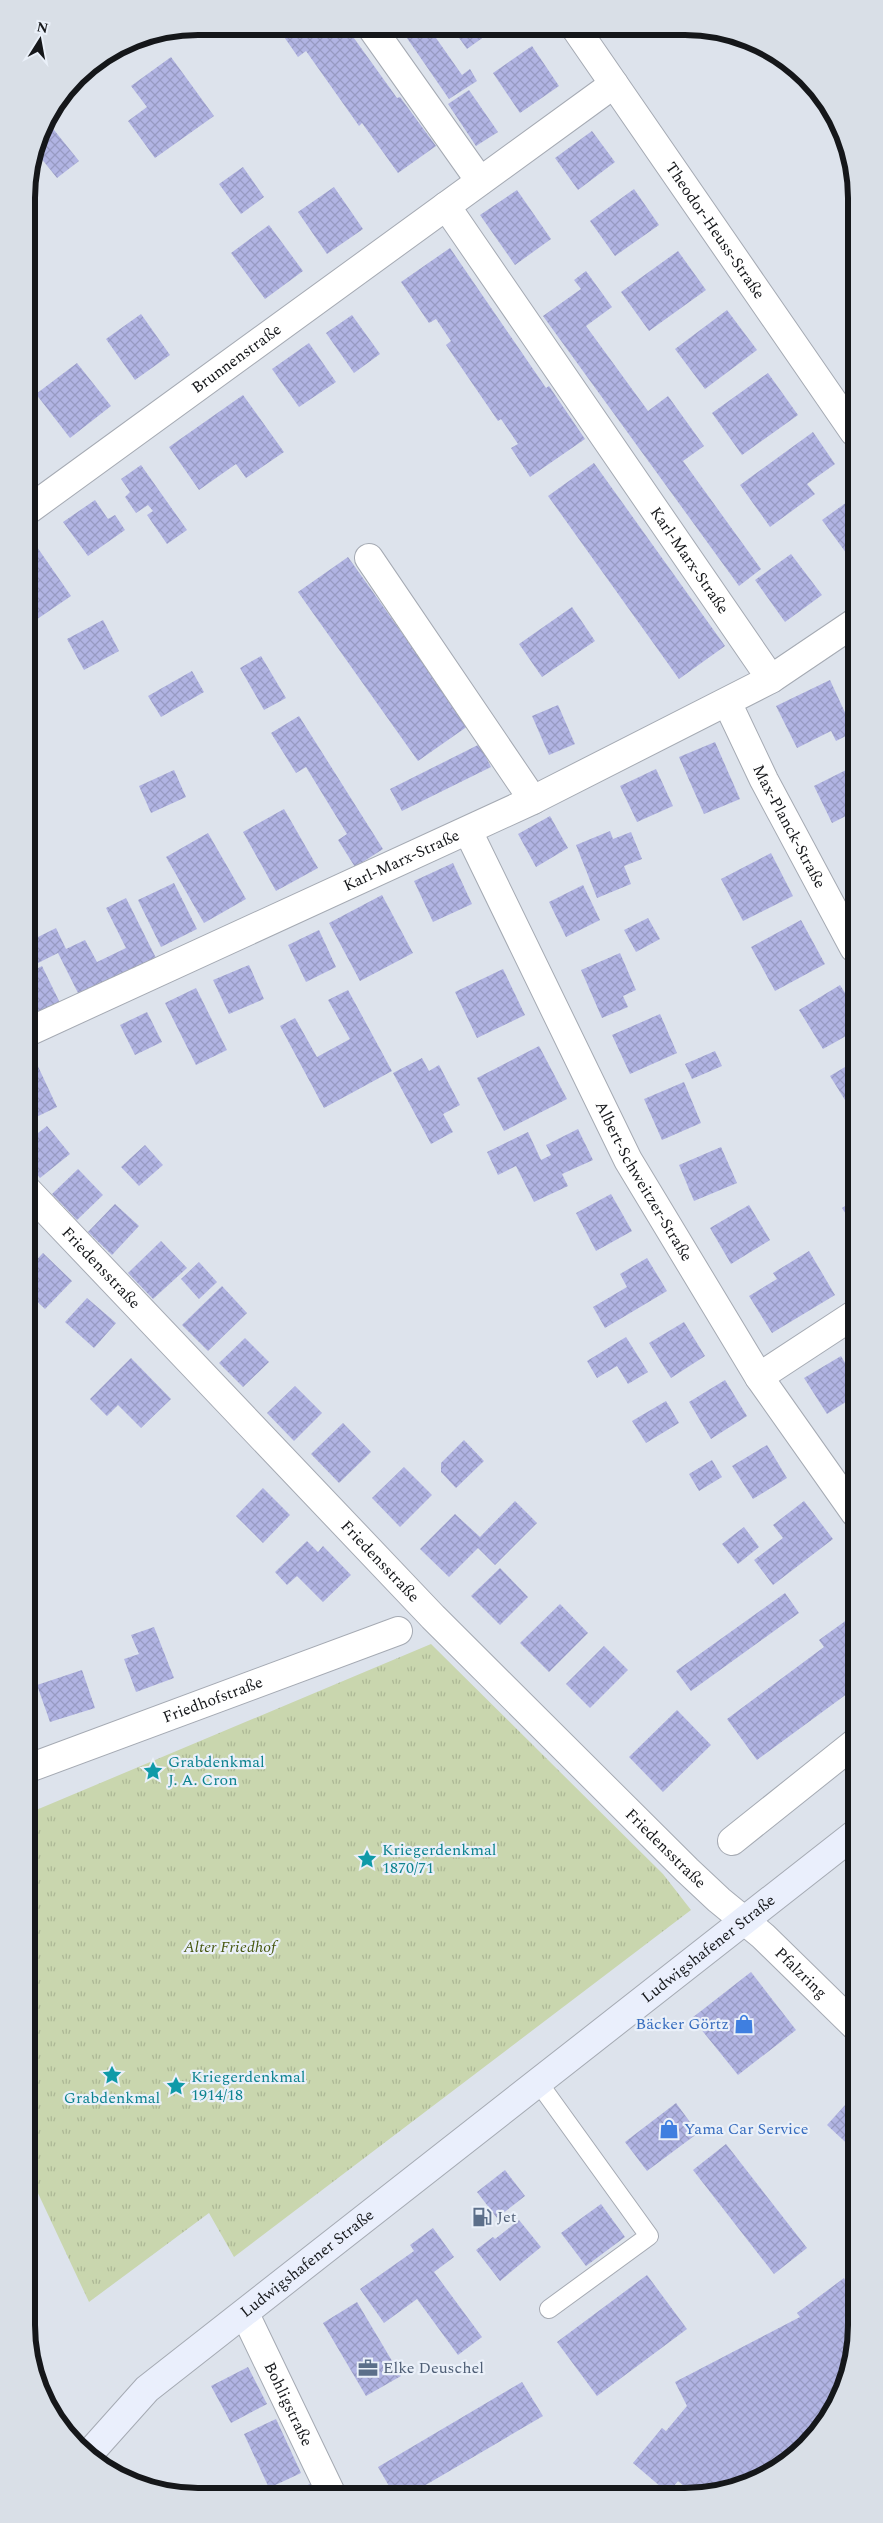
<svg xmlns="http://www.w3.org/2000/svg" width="883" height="2523" viewBox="0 0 883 2523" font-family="Spectral,serif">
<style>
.grass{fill:url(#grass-tufts)}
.building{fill:url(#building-cross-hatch)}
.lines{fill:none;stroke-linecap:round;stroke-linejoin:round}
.lane-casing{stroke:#a5aab3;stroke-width:20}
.street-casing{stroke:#a5aab3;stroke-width:30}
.secondary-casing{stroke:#a5aab3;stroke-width:30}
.lane{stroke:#fff;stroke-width:18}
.street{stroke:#fff;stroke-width:28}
.secondary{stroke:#eaeffc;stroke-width:28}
.labels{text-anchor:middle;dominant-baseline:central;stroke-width:4.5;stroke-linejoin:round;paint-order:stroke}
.street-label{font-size:16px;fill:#15171a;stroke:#eaf0f9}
.culture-label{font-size:16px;fill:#0d838f;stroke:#eaf0f9;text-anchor:start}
.park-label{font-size:16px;font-style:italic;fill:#475810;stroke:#eaf0f9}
.shop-label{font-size:16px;fill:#366cbe;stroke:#eaf0f9;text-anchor:end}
.service-label{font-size:16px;fill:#4e5e75;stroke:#eaf0f9;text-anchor:start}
.rim{fill:none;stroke:#15171a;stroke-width:6}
</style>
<defs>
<pattern id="grass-tufts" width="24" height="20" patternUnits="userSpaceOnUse" patternTransform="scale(1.25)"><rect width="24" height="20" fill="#c9d6ae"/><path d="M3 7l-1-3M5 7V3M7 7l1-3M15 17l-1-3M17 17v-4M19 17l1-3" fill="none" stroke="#acb795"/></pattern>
<pattern id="building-cross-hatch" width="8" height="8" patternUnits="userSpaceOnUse" patternTransform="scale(1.25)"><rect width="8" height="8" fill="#b1b4e3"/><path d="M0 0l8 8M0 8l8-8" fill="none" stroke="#979ac2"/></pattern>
</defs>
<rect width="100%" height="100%" fill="#dde3ec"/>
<polygon class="grass" points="431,1644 663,1874 691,1910 234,2257 209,2213 89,2302 29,2174 29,1813"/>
<g class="building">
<polygon points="273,27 346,27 397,98 400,97 436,146 398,173 362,123 359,126 306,51 298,57 280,31 278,33"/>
<polygon points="400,28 429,28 462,75 470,69 477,81 449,99"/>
<polygon points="452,28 496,28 467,49"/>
<polygon points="532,46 559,86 520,113 493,73"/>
<polygon points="171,57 214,116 155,158 128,121 147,107 131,86"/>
<polygon points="469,90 498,132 476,146 448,104"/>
<polygon points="46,120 79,161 57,178 36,152"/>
<polygon points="592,131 615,162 578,190 555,158"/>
<polygon points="243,167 264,197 241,214 219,184"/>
<polygon points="334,187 363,229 327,254 298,212"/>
<polygon points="634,189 659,225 615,256 590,221"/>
<polygon points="517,190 551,239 515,265 480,215"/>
<polygon points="269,225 303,271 265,299 231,253"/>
<polygon points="450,248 546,388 549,386 585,439 530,477 511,448 518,444 501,419 498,421 446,345 451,341 436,319 429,323 401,282"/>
<polygon points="678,251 706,290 649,331 621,292"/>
<polygon points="586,271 612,307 586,326 648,411 668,396 704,446 683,461 761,569 739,586 543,316 581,289 574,280"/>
<polygon points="727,310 757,350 705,389 675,349"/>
<polygon points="141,314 170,355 135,380 106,339"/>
<polygon points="352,315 380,354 354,373 326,333"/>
<polygon points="309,343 336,382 299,407 272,369"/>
<polygon points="77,363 111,406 70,438 36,394"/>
<polygon points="768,373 798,415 742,455 712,413"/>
<polygon points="243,395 284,452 246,478 236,464 199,490 169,447"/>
<polygon points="813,432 835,464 807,484 815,494 770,527 740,485"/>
<polygon points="594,463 725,646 679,679 548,496"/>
<polygon points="141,465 187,530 167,544 147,515 153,511 148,505 136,513 125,497 130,492 121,479"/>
<polygon points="854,497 854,560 852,561 822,520"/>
<polygon points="95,500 108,519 115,515 125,530 88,556 63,522"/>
<polygon points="37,547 71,596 27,626 27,554"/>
<polygon points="791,554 822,595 785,622 755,580"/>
<polygon points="348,557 468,726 418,761 298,592"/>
<polygon points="572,607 595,641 542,677 519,644"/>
<polygon points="103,620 119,651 84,670 67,639"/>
<polygon points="261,656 286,698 264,710 240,668"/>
<polygon points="192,671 204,692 161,717 148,696"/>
<polygon points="830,680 854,732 836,741 831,731 797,748 776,706"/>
<polygon points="558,705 575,744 549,755 532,716"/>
<polygon points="299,716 383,849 355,867 338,840 347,834 306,767 296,773 271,733"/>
<polygon points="715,742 740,799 704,814 679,757"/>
<polygon points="480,744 491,767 402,811 390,789"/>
<polygon points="854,766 854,812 832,823 814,786"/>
<polygon points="656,769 673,806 637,822 620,786"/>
<polygon points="174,770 186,797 151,813 139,786"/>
<polygon points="284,809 318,868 276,891 243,832"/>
<polygon points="550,816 568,848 536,867 518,834"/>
<polygon points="610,831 613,839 631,832 642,859 624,866 631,884 597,898 576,845"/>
<polygon points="208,833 246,899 204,923 166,857"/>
<polygon points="771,853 793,896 743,921 721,879"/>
<polygon points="854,853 854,869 847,858"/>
<polygon points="453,863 472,904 433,922 414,881"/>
<polygon points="174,883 197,929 161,947 138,900"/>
<polygon points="583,885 600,920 566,937 549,902"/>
<polygon points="382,895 413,953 360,981 329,923"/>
<polygon points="126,898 158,962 81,999 58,953 38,963 28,942 56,928 66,949 85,940 97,962 126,948 106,908"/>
<polygon points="648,918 660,939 636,952 624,930"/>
<polygon points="801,920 825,964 775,991 751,947"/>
<polygon points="319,930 336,967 306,982 288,945"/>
<polygon points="620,953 636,990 623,996 628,1007 602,1018 581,970"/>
<polygon points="249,965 264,999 229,1014 213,980"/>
<polygon points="42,966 62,1007 41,1017 28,990 28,973"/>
<polygon points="503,969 525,1015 477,1038 455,992"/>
<polygon points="840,985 855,1009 855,1031 823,1049 799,1010"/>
<polygon points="196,988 227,1050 196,1065 165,1003"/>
<polygon points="348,990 392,1071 324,1108 280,1026 295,1018 317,1057 350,1039 328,1000"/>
<polygon points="147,1012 162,1042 135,1055 120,1025"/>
<polygon points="660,1014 677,1053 630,1074 612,1035"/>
<polygon points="539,1046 567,1099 504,1131 477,1078"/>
<polygon points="715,1051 722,1066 692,1079 685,1064"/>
<polygon points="422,1058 429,1071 439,1065 460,1105 443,1114 453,1132 431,1144 393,1073"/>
<polygon points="35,1060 57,1107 28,1121 28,1063"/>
<polygon points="855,1061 855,1116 830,1076"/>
<polygon points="684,1082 701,1123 662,1140 644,1099"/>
<polygon points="47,1126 70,1154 40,1178 28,1164 28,1141"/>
<polygon points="578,1129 593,1160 562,1174 568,1186 534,1202 516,1166 498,1175 487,1152 528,1132 541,1160 551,1155 546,1145"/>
<polygon points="145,1145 163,1165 139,1186 121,1167"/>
<polygon points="721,1147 737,1183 694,1201 679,1165"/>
<polygon points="78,1169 103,1195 77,1220 52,1194"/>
<polygon points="611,1194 632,1231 596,1251 576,1213"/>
<polygon points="855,1200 855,1228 842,1208"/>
<polygon points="115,1204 139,1226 112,1255 88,1232"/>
<polygon points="749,1205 770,1240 731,1264 710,1228"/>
<polygon points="161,1241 187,1268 153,1299 128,1273"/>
<polygon points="809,1251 835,1295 772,1333 749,1296 777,1279 773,1273"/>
<polygon points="43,1253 72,1281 45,1309 28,1293 28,1269"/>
<polygon points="647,1258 667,1291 605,1328 593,1307 627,1287 620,1274"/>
<polygon points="199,1262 217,1282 199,1299 181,1279"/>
<polygon points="222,1286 247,1313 208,1351 182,1325"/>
<polygon points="87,1298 116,1323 94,1348 65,1322"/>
<polygon points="684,1322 705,1356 671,1378 649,1343"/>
<polygon points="626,1337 648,1372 628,1384 617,1366 597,1378 587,1361"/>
<polygon points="245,1338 269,1362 243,1387 219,1363"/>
<polygon points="841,1356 855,1380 855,1396 827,1414 804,1378"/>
<polygon points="131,1358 171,1399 141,1428 118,1405 107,1416 90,1399"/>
<polygon points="725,1380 747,1416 711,1439 689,1402"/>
<polygon points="295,1386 322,1413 294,1441 267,1413"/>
<polygon points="666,1401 679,1423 646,1443 632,1421"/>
<polygon points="343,1423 371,1452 339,1483 311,1454"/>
<polygon points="855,1436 855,1458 845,1443"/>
<polygon points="464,1440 484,1461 456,1488 441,1472 441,1463"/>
<polygon points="767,1445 787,1478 753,1499 732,1466"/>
<polygon points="712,1460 722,1477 699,1491 689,1474"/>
<polygon points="404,1467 432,1495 400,1527 372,1498"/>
<polygon points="263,1488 290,1515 263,1543 236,1516"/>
<polygon points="515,1501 537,1523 495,1565 478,1548 449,1577 420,1549 455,1514 480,1537"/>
<polygon points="804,1501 833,1539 773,1585 754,1560 783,1538 773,1525"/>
<polygon points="744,1527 759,1547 738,1564 722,1544"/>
<polygon points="307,1541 318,1552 323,1546 351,1575 323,1602 297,1576 287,1585 275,1572"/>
<polygon points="500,1568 528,1597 500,1625 471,1596"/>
<polygon points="785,1593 799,1613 691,1691 676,1671"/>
<polygon points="560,1604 588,1633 549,1672 520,1643"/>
<polygon points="855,1614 855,1676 849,1680 855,1688 757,1760 727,1719 824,1647 819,1640"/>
<polygon points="154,1627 174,1678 136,1692 124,1659 139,1654 131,1635"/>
<polygon points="604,1646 628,1670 590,1708 566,1684"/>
<polygon points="82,1670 95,1708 50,1722 37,1685"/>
<polygon points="677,1710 711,1745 663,1792 629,1757"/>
<polygon points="751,1972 796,2030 738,2075 692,2018"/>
<polygon points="856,2093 856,2152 827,2125"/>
<polygon points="676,2103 698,2133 647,2171 625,2142"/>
<polygon points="726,2144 807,2248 774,2274 693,2170"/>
<polygon points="505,2170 525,2196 497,2218 477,2192"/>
<polygon points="601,2204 625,2237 586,2266 561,2233"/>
<polygon points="519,2220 541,2247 500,2281 476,2250 493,2237 495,2239"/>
<polygon points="433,2228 454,2257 434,2272 482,2337 458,2355 417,2299 384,2323 360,2289 414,2251 410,2245"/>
<polygon points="647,2275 687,2329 597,2396 557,2342"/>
<polygon points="844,2278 856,2302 856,2336 844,2391 814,2438 771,2474 719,2493 682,2493 687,2489 678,2481 668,2493 633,2463 662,2428 666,2431 687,2406 675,2382 800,2317 797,2313"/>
<polygon points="357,2302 401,2376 366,2396 323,2323"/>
<polygon points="248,2367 267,2404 231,2423 211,2386"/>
<polygon points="522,2382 543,2416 412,2493 393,2493 378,2467"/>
<polygon points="276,2419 301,2473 269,2488 244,2434"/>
<polygon points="312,2483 317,2493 290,2493"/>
</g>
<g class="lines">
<defs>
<polyline id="lane" points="538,2082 649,2236 549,2309"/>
<g id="street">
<polyline points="371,27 480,181"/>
<path id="s1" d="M576 29 854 432"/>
<path id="s2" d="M446 206 771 679"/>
<path id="s3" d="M27 511 614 84"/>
<polyline points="369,558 533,800"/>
<path id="s4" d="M727 702 764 780 854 948"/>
<path id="s5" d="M468 831 628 1160 759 1377 855 1513"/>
<path id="s6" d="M28 1032 533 800 771 679 854 623"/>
<path id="s7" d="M28 1191 433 1617 687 1870 719 1900 763 1936 856 2027"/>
<polyline points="759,1377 855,1314"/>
<path id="s8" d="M29 1768 398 1631"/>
<polyline points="732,1841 856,1742"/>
<path id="s9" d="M245 2314 331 2493"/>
</g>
<g id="secondary">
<path id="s10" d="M88 2455 147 2389 856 1833"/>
</g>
</defs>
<use href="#lane" class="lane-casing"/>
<use href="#street" class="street-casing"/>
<use href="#secondary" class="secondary-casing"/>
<use href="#lane" class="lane"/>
<use href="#street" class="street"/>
<use href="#secondary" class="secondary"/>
</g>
<defs>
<symbol id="sight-bare" viewBox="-9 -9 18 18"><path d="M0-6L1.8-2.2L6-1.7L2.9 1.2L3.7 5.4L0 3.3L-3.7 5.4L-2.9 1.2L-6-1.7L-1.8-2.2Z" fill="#0f9aa8" stroke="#eaf0f9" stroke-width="2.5" paint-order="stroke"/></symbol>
<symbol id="shop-bare" viewBox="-9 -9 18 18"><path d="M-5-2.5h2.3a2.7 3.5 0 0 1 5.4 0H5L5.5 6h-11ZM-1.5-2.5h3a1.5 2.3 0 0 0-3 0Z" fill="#3f7fe0" stroke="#eaf0f9" stroke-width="2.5" paint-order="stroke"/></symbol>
<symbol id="fuel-bare" viewBox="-9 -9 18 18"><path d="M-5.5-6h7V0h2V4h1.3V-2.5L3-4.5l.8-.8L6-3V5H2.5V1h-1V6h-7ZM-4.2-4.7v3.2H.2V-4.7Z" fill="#5c6f8a" stroke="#eaf0f9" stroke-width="2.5" paint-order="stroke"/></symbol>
<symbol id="office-bare" viewBox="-9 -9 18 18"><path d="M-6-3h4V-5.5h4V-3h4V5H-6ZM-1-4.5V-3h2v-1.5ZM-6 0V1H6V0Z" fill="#5c6f8a" stroke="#eaf0f9" stroke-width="2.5" paint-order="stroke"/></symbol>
</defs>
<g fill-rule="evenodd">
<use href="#sight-bare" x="139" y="1757" width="28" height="28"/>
<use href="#sight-bare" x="353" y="1845" width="28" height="28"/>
<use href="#shop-bare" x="730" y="2010" width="28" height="28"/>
<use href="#sight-bare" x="98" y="2061" width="28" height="28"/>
<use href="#sight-bare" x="162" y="2072" width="28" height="28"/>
<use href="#shop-bare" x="655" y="2115" width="28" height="28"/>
<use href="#fuel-bare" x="468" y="2203" width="28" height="28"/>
<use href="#office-bare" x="354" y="2354" width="28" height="28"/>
</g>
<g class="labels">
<g class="street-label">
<text stroke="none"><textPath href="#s1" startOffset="245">Theodor-Heuss-Straße</textPath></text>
<text stroke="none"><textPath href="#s3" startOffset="259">Brunnenstraße</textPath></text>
<text stroke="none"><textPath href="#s2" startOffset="430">Karl-Marx-Straße</textPath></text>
<text stroke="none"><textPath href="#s4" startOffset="139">Max-Planck-Straße</textPath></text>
<text stroke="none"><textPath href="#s6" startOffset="411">Karl-Marx-Straße</textPath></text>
<text stroke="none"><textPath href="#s5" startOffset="392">Albert-Schweitzer-Straße</textPath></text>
<text stroke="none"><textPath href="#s7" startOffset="106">Friedensstraße</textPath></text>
<text stroke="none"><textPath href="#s7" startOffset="511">Friedensstraße</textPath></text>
<text stroke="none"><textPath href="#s8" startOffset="196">Friedhofstraße</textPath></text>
<text stroke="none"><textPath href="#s7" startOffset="916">Friedensstraße</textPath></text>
<text stroke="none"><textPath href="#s10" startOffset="802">Ludwigshafener Straße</textPath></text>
<text stroke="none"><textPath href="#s7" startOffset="1100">Pfalzring</textPath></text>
<text stroke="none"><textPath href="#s10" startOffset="292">Ludwigshafener Straße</textPath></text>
<text stroke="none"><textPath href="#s9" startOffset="100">Bohligstraße</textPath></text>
</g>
<g class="culture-label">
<text x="168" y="1762">Grabdenkmal<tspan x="168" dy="18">J. A. Cron</tspan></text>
<text x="382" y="1850">Kriegerdenkmal<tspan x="382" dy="18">1870/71</tspan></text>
<text x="191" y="2077">Kriegerdenkmal<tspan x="191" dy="18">1914/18</tspan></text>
<text x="112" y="2098" text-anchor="middle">Grabdenkmal</text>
</g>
<g class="park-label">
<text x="230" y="1947">Alter Friedhof</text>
</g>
<g class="shop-label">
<text x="729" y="2024">Bäcker Görtz</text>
<text x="684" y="2129" text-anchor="start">Yama Car Service</text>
</g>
<g class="service-label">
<text x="497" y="2217">Jet</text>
<text x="383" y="2368">Elke Deuschel</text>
</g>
</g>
<path d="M0 0H883V2523H0ZM198 35H685A163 163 0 0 1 848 198V2325A163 163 0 0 1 685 2488H198A163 163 0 0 1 35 2325V198A163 163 0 0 1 198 35Z" fill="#d9dfe7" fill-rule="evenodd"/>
<path class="rim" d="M198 35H685A163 163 0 0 1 848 198V2325A163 163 0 0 1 685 2488H198A163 163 0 0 1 35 2325V198A163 163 0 0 1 198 35Z"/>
<g transform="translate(40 40) rotate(11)" stroke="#eaf0f9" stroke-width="4" paint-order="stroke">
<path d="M0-4L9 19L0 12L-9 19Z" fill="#15171a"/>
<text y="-8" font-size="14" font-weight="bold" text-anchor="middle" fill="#15171a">N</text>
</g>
</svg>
